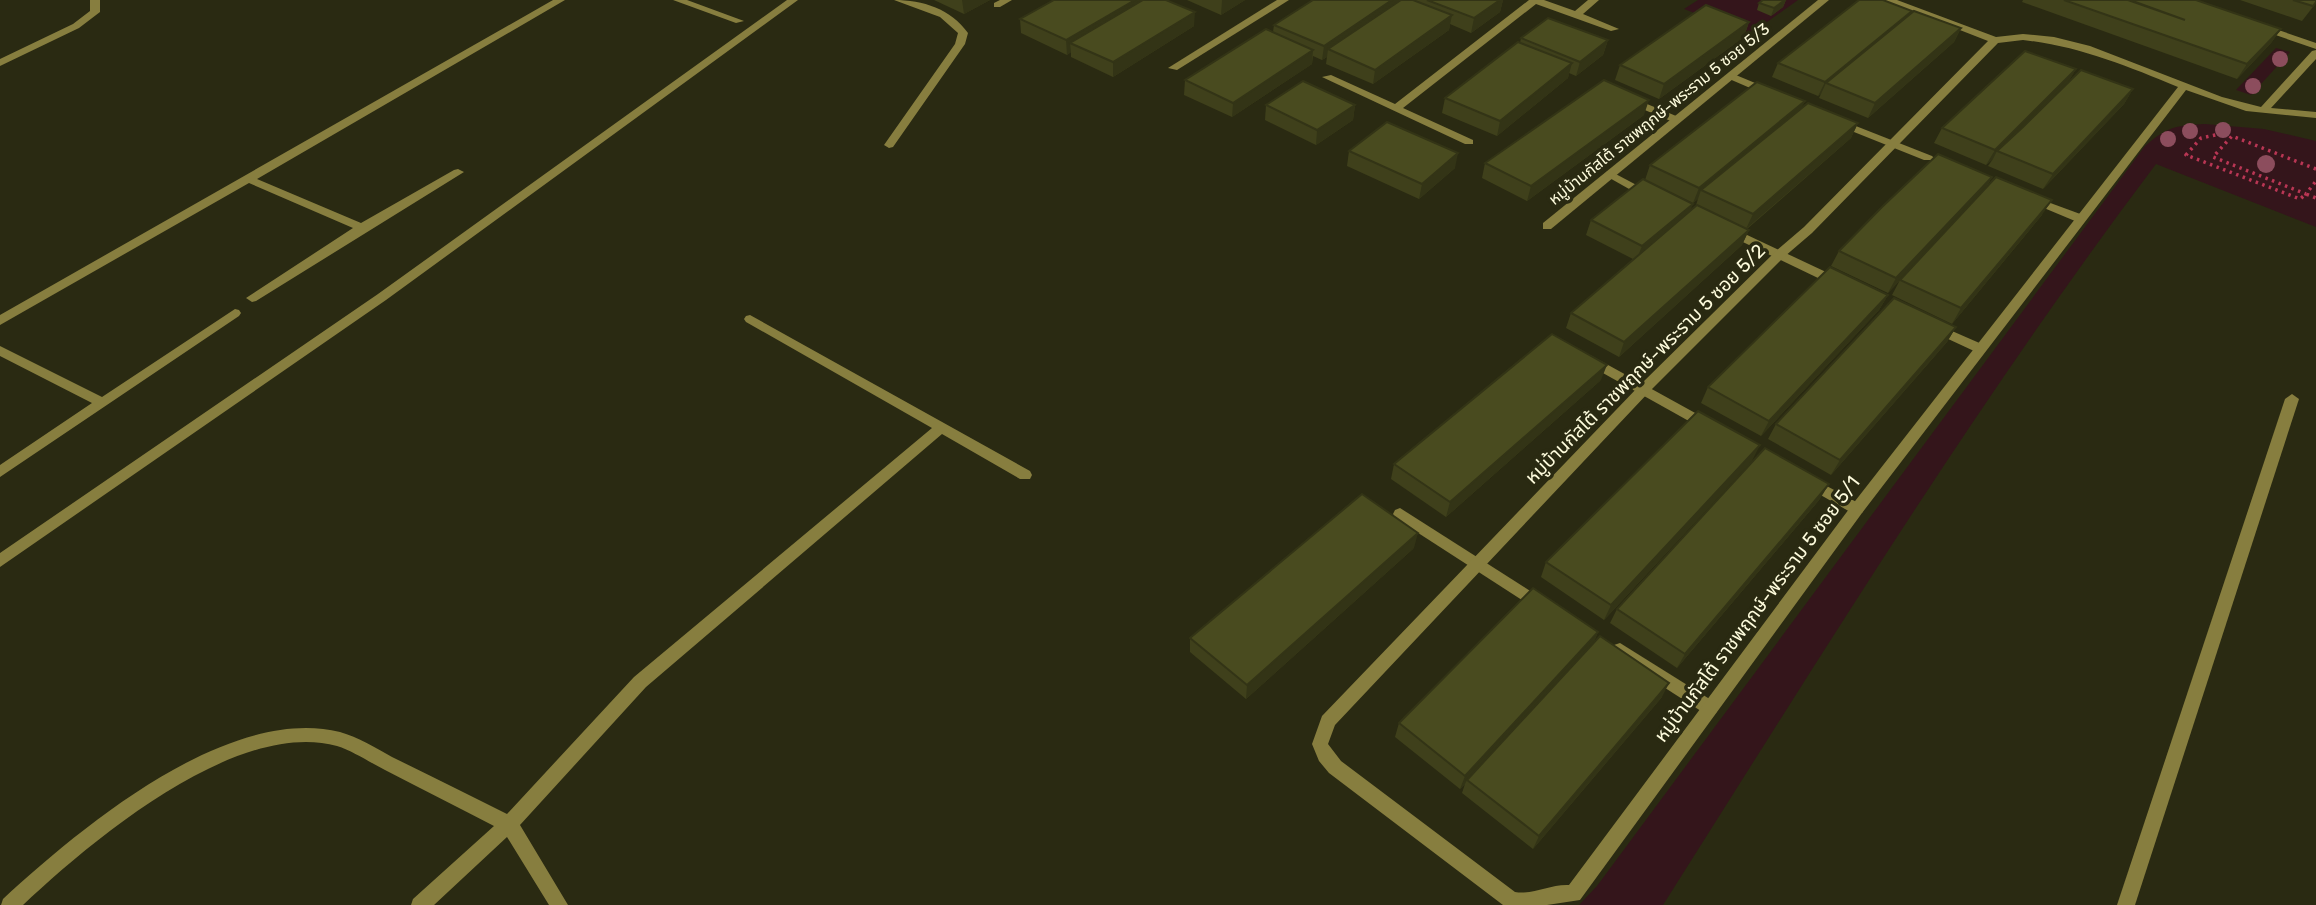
<svg xmlns="http://www.w3.org/2000/svg" width="2316" height="905" viewBox="0 0 2316 905" font-family="Rubik,'Noto Sans Thai',sans-serif">
<style>
.green{fill:#34151b}
.lines{fill:none;stroke-linecap:round;stroke-linejoin:round}
.path{stroke:#b93654;stroke-width:3.5;stroke-dasharray:2.5 4.5;stroke-linecap:butt}
.service{fill:#877e3f;fill-rule:evenodd}
.minor{fill:#877e3f;fill-rule:evenodd}
.tree{fill:#8c4d5d}
.wall{fill:#3f401b}
.shaded-wall{fill:#333416}
.building{fill:#494b1f;stroke:#333416;stroke-width:2}
.labels{text-anchor:middle;dominant-baseline:central;stroke-width:7;stroke-linejoin:round;paint-order:stroke}
.far-street-label{font-size:16px;fill:#fefcdd;stroke:#2a2a12}
.street-label{font-size:19px;fill:#fefcdd;stroke:#2a2a12}
</style>
<rect width="100%" height="100%" fill="#2a2a12"/>
<g class="green">
<polygon points="1698,0 1798,0 1750,34 1684,9"/>
<polygon points="2276,48 2290,52 2251,95 2236,90"/>
<path d="M2205 124 2264 129 2316 141V227L2156 164C1977 401 1822 654 1663 905H1579L1597 886 2145 146C2167 127 2176 125 2205 124Z"/>
</g>
<g class="lines">
<g class="path">
<polyline points="2229,132 2201,138 2186,155 2300,199 2306,194 2316,198"/>
<polyline points="2316,169 2232,136 2213,157 2306,194 2316,181"/>
</g>
<g class="service">
<polygon points="1731,73 1772,90 1773,92 1772,94 1764,94 1727,78 1726,76"/>
<polygon points="1630,97 1681,118 1682,120 1677,123 1673,122 1626,102 1625,100"/>
<polygon points="1838,119 1932,156 1934,158 1932,160 1924,160 1834,124 1833,122"/>
<polygon points="1610,171 1646,190 1648,192 1646,194 1638,194 1606,176 1606,172"/>
<polygon points="2031,196 2083,215 2085,218 2079,222 2075,221 2027,201 2025,199"/>
<polygon points="1728,226 1826,272 1828,275 1826,278 1818,278 1724,233 1724,227"/>
<polygon points="235,309 239,310 241,313 239,316 0,477 0,465 92,403 0,356 0,346 102,397"/>
<polygon points="1936,324 1984,345 1985,348 1984,351 1974,351 1931,331 1930,328"/>
<polygon points="1590,355 1697,414 1699,417 1697,420 1687,420 1585,363 1583,360"/>
<polygon points="1810,477 1862,505 1864,509 1862,513 1852,513 1805,486 1803,482 1805,478"/>
<polygon points="1400,508 1535,594 1538,598 1535,602 1530,604 1525,602 1395,518 1393,514 1395,510"/>
<polygon points="1620,643 1716,703 1718,708 1716,713 1710,715 1704,713 1614,655 1612,650 1614,645"/>
</g>
<g class="minor">
<polygon points="90,0 100,0 100,12 79,28 0,66 0,59 73,24 90,11"/>
<polygon points="553,0 565,0 257,179 361,223 454,170 458,169 464,172 256,301 252,302 246,298 353,228 249,183 0,325 0,315"/>
<polygon points="673,0 687,0 744,21 736,23"/>
<polygon points="787,0 798,0 386,300 0,567 0,553 378,294"/>
<path d="M894 0C923 0 951 9 968 33L965 44 893 147 889 148 884 145 955 44 958 33 940 17Z"/>
<polygon points="1000,0 1012,0 1000,7 994,7 994,3"/>
<polygon points="1277,0 1289,0 1177,70 1168,68"/>
<polygon points="1529,0 1544,0 1575,11 1588,0 1599,0 1583,14 1619,29 1611,31 1536,4 1403,108 1473,140 1473,144 1465,144 1322,77 1331,75 1395,104"/>
<polygon points="1818,0 1829,0 1551,229 1543,229 1543,223"/>
<path d="M1883 0H1897L1996 37 2023 34 2054 37 2090 46 2222 97 2261 107 2312 51 2316 50V59L2271 108 2316 112V118L2246 111 2186 90 1862 513 1580 900 1547 905H1503L1329 773 1319 761 1312 744 1322 716 1639 386 1776 251 1804 227 1988 41ZM2023 40C2078 46 2127 66 2178 87L1852 505 1569 885C1550 884 1534 895 1515 892L1341 761 1328 744 1335 725 1649 392 1784 257 1812 233 1998 43Z"/>
<polygon points="2261,24 2316,43 2316,49 2258,29 2256,27"/>
<path d="M750 315 1030 471 1032 475 1030 479H1020L942 434 646 687 520 825 568 905H549L507 837 434 905H411L413 899 494 826C458 807 421 789 385 770 369 762 353 751 337 746 237 718 91 841 23 905H1L3 899C80 828 228 704 340 732 358 737 376 748 392 757 431 776 469 795 507 814L634 677 932 428 746 322 744 319 746 316Z"/>
<polygon points="2292,394 2299,399 2135,905 2117,905 2285,399"/>
</g>
</g>
<g class="tree">
<circle cx="2280" cy="59" r="8"/>
<circle cx="2253" cy="86" r="8"/>
<circle cx="2223" cy="130" r="8"/>
<circle cx="2190" cy="131" r="8"/>
<circle cx="2168" cy="139" r="8"/>
<circle cx="2266" cy="164" r="9"/>
</g>
<g class="wall">
<polygon points="934,0 990,0 964,14"/>
<polygon points="1187,0 1245,0 1221,15"/>
<polygon points="1313,0 1503,0 1500,12 1471,33 1450,24 1449,30 1373,84 1326,64 1327,57 1322,60 1313,56 1312,64 1232,117 1184,95 1185,80 1273,32 1274,25"/>
<polygon points="1786,0 1783,7 1771,16 1757,10 1759,3"/>
<polygon points="2023,0 2196,0 2281,29 2271,43 2237,79 2022,2"/>
<polygon points="2240,0 2316,0 2316,3 2302,21"/>
<polygon points="1910,14 1961,28 1954,42 1868,118 1819,98 1821,94 1818,96 1772,77 1778,63"/>
<polygon points="1020,19 1194,26 1113,77 1071,57 1071,52 1067,55 1021,33"/>
<polygon points="1749,22 1744,37 1659,99 1615,80 1620,65"/>
<polygon points="1521,38 1608,40 1603,55 1576,76 1569,73 1568,78 1497,136 1442,113 1445,98 1520,43"/>
<polygon points="2076,69 2068,82 2133,89 2124,104 2043,189 1988,166 1993,159 1986,165 1934,143 1942,128"/>
<polygon points="1266,105 1355,105 1353,120 1316,145 1265,120"/>
<polygon points="1802,108 1858,123 1851,138 1747,229 1749,230 1742,245 1619,357 1566,328 1571,313 1633,259 1586,235 1591,220 1690,211 1697,206 1696,205 1698,199 1693,203 1645,180 1650,165"/>
<polygon points="1644,115 1527,201 1482,178 1485,163"/>
<polygon points="1349,151 1455,168 1419,199 1347,166"/>
<polygon points="1992,177 1986,188 2042,215 1952,324 1892,295 1900,280 1921,258 1888,293 1831,266 1839,251"/>
<polygon points="1888,295 1879,310 1761,436 1701,403 1708,387"/>
<polygon points="1956,327 1947,342 1831,475 1768,439 1776,424"/>
<polygon points="1601,380 1446,517 1391,479 1394,464"/>
<polygon points="1752,461 1604,620 1541,577 1546,562"/>
<polygon points="1820,499 1677,668 1610,623 1617,609"/>
<polygon points="1414,548 1246,699 1190,652 1190,638"/>
<polygon points="1598,632 1593,644 1662,697 1533,849 1462,793 1465,784 1460,789 1395,737 1399,723"/>
</g>
<g class="shaded-wall">
<polygon points="962,0 990,0 964,14"/>
<polygon points="1135,0 1149,0 1070,43 1071,52 1067,55 1066,40"/>
<polygon points="1222,0 1245,0 1221,15"/>
<polygon points="1392,0 1401,0 1328,49 1327,57 1322,60 1324,46"/>
<polygon points="1500,0 1503,0 1500,12 1471,33 1474,18"/>
<polygon points="1786,0 1783,7 1771,16 1774,8"/>
<polygon points="1912,11 1905,25 1826,83 1821,94 1818,96 1825,82"/>
<polygon points="1195,12 1194,26 1113,77 1113,62"/>
<polygon points="1452,15 1449,30 1373,84 1375,70"/>
<polygon points="1749,22 1744,37 1659,99 1664,84"/>
<polygon points="1961,28 1954,42 1868,118 1875,103"/>
<polygon points="2281,29 2271,43 2237,79 2247,64"/>
<polygon points="1608,40 1603,55 1576,76 1580,62"/>
<polygon points="1313,50 1312,64 1232,117 1233,103"/>
<polygon points="1572,63 1568,78 1497,136 1500,121"/>
<polygon points="2076,69 2067,84 1999,152 1997,151 1993,159 1986,165 1995,150"/>
<polygon points="2133,89 2124,104 2043,189 2053,174"/>
<polygon points="1649,100 1644,115 1527,201 1531,186"/>
<polygon points="1805,101 1798,116 1701,190 1698,199 1693,203 1699,188"/>
<polygon points="1355,105 1353,120 1316,145 1317,130"/>
<polygon points="1858,123 1851,138 1746,229 1753,214"/>
<polygon points="1458,153 1455,168 1419,199 1422,184"/>
<polygon points="1992,177 1983,192 1888,293 1896,278"/>
<polygon points="2052,200 2042,215 1952,324 1961,308"/>
<polygon points="1693,204 1687,219 1636,261 1642,246"/>
<polygon points="1749,230 1742,245 1619,357 1624,342"/>
<polygon points="1888,295 1879,310 1761,436 1769,421"/>
<polygon points="1956,327 1947,342 1831,475 1840,460"/>
<polygon points="1607,365 1601,380 1446,517 1450,502"/>
<polygon points="1760,445 1752,461 1604,620 1611,605"/>
<polygon points="1829,484 1820,499 1677,668 1685,654"/>
<polygon points="1418,533 1414,548 1246,699 1247,685"/>
<polygon points="1598,632 1592,647 1467,780 1465,784 1460,789 1465,776"/>
<polygon points="1669,683 1662,697 1533,849 1539,836"/>
</g>
<g class="building">
<polygon points="1054,0 1135,0 1066,40 1020,19"/>
<polygon points="1143,0 1166,0 1195,12 1113,62 1070,43"/>
<polygon points="1313,0 1392,0 1324,46 1274,25"/>
<polygon points="1401,0 1413,0 1452,15 1375,70 1328,49"/>
<polygon points="1427,0 1500,0 1474,18"/>
<polygon points="1763,0 1785,0 1774,8 1759,3"/>
<polygon points="1859,0 1883,0 1912,11 1825,82 1778,63"/>
<polygon points="2064,0 2128,0 2185,20 2130,0 2196,0 2281,29 2247,64"/>
<polygon points="2293,0 2316,0 2316,2 2313,6"/>
<polygon points="1706,5 1749,22 1664,84 1620,65"/>
<polygon points="1914,11 1961,28 1875,103 1826,83"/>
<polygon points="1548,18 1608,40 1580,62 1521,38"/>
<polygon points="1266,29 1313,50 1233,103 1185,80"/>
<polygon points="1518,42 1572,63 1500,121 1445,98"/>
<polygon points="2025,51 2076,69 1995,150 1942,128"/>
<polygon points="2081,70 2133,89 2053,174 1997,151 2023,127"/>
<polygon points="1604,80 1649,100 1531,186 1485,163"/>
<polygon points="1303,81 1355,105 1317,130 1266,105"/>
<polygon points="1757,82 1805,101 1699,188 1650,165"/>
<polygon points="1808,103 1858,123 1753,214 1701,190"/>
<polygon points="1387,122 1458,153 1422,184 1349,151"/>
<polygon points="1938,154 1992,177 1896,278 1839,251 1882,207"/>
<polygon points="1996,177 2052,200 1961,308 1900,280"/>
<polygon points="1643,179 1693,204 1642,246 1591,220"/>
<polygon points="1697,205 1749,230 1624,342 1571,313"/>
<polygon points="1830,267 1888,295 1769,421 1708,387"/>
<polygon points="1894,298 1956,327 1840,460 1776,424"/>
<polygon points="1552,334 1607,365 1450,502 1394,464"/>
<polygon points="1698,411 1760,445 1611,605 1546,562"/>
<polygon points="1765,448 1829,484 1685,654 1617,609"/>
<polygon points="1362,494 1418,533 1247,685 1190,638"/>
<polygon points="1533,588 1598,632 1465,776 1399,723"/>
<polygon points="1600,636 1669,683 1539,836 1467,780"/>
</g>
<g class="labels">
<g class="far-street-label">
<text transform="translate(1659 114) rotate(-39)">หมู่บ้านกัสโต้ ราชพฤกษ์-พระราม 5 ซอย 5/3</text>
</g>
<g class="street-label">
<text transform="translate(1645 364) rotate(-45)">หมู่บ้านกัสโต้ ราชพฤกษ์-พระราม 5 ซอย 5/2</text>
<text transform="translate(1757 609) rotate(-53)">หมู่บ้านกัสโต้ ราชพฤกษ์-พระราม 5 ซอย 5/1</text>
</g>
</g>
</svg>
